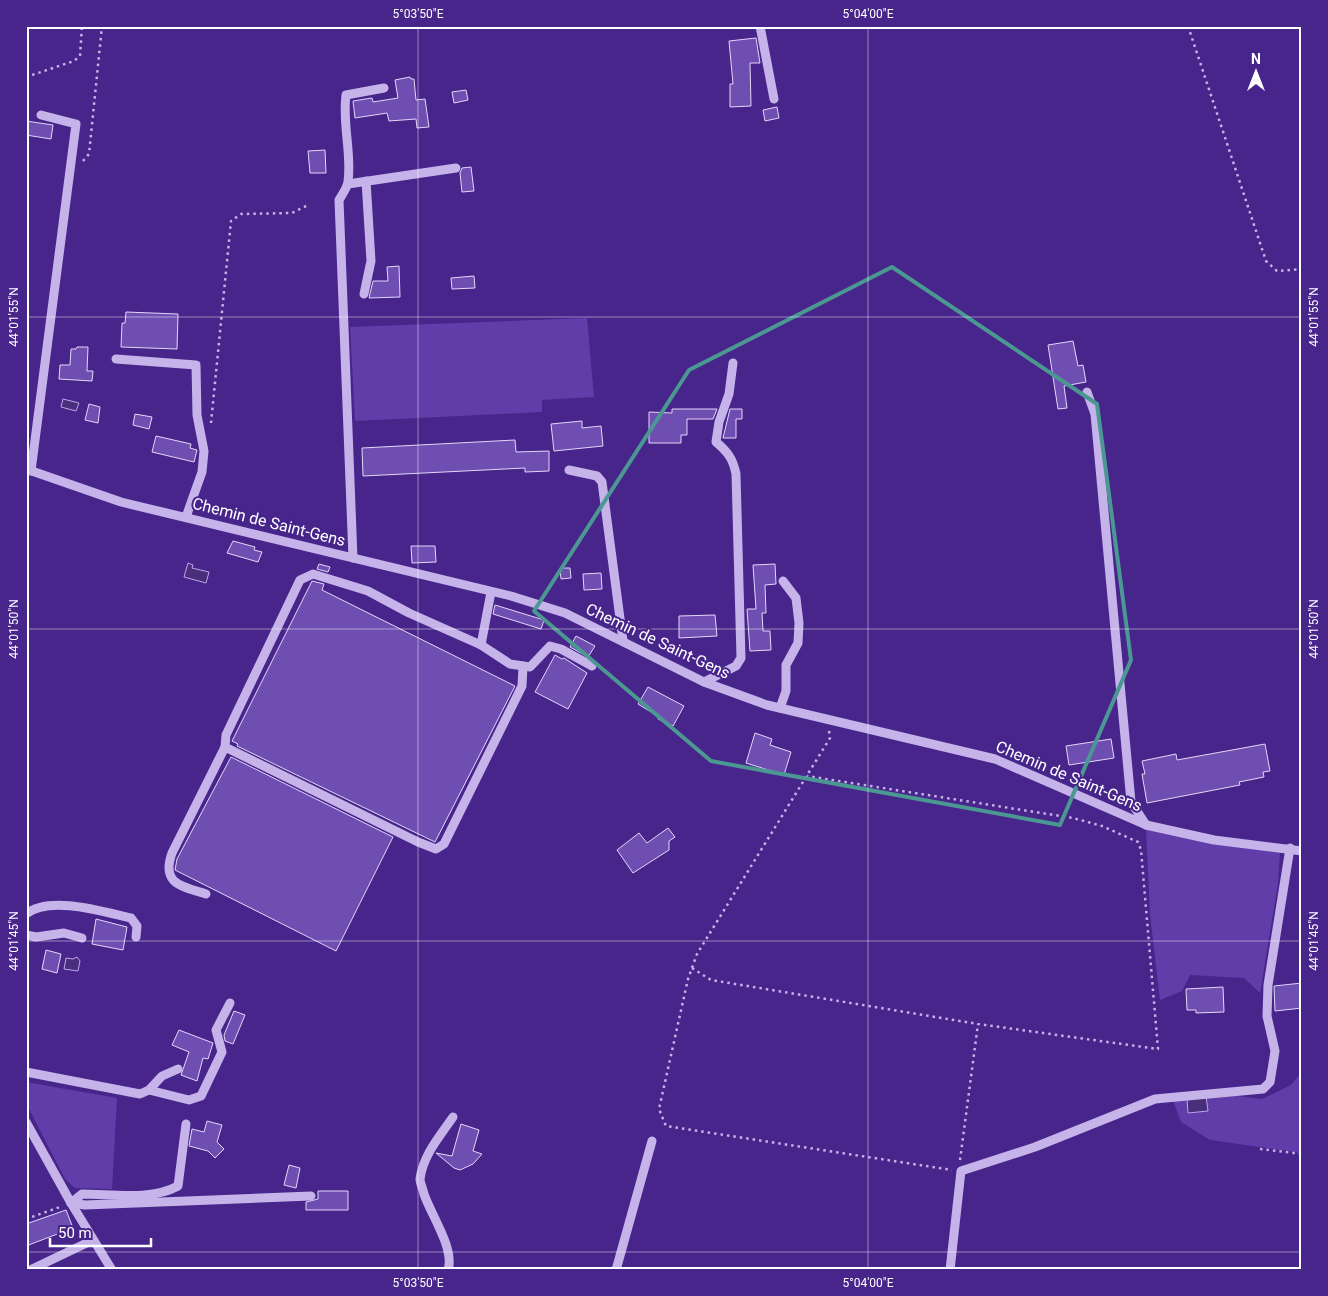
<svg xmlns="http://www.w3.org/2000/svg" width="1328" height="1296" viewBox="0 0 1328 1296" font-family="Roboto,sans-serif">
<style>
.green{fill:#603da9}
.water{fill:#482e7b;stroke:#bca7eb}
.building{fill:#6f4eb2;stroke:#e2d7f8}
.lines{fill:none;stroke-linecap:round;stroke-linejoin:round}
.path{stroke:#c5b3ea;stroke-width:2.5;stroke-dasharray:2.5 4;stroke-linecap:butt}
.minor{stroke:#c5b3ea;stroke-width:9}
.marked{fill:none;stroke:#4b9892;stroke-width:4;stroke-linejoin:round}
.ticks{fill:none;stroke:#fff;stroke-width:1;stroke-opacity:0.45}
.labels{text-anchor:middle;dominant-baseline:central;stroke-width:4;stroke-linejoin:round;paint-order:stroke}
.street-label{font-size:16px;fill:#fff;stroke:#47258b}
.neatline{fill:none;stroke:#fff;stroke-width:2}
.ticks-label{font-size:12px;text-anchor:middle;fill:#fff}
</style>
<rect width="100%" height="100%" fill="#47258b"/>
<g class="green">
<polygon points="587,318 594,397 542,400 542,412 355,421 350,327"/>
<polygon points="1146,829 1280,853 1278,884 1260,993 1244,978 1190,975 1182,991 1160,1000 1150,915"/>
<polygon points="1302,1072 1302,1153 1210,1140 1181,1122 1172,1098 1229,1095 1262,1099 1291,1085"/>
<polygon points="26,1082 117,1098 112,1189 75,1188 65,1179 26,1103"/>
</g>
<g class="water">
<polygon points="63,399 79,403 76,411 61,407"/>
<polygon points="188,563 193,565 192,568 209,572 206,583 184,577"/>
<polygon points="77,957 80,961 78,971 64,969 66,958 73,959"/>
<polygon points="1206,1096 1208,1111 1188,1113 1187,1098"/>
</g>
<g class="building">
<polygon points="756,38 760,63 750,63 751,106 730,107 730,84 733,84 729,41"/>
<polygon points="410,77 411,79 414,79 416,100 425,99 429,127 417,128 416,119 389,121 387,113 355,118 353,101 372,98 373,102 398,98 395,80"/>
<polygon points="466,90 468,100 454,103 452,92"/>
<polygon points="777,107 779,118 765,121 763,110"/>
<polygon points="26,121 53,125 51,139 26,135"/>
<polygon points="325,150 326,173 310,173 308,151"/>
<polygon points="471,167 474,191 462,192 460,173 462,168"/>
<polygon points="399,266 400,297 369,298 373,281 388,281 387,267"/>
<polygon points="474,276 475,288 452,289 451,278"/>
<polygon points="126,312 178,314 177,349 121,347 122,323 125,323"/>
<polygon points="1073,341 1078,366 1083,365 1086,382 1064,386 1067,408 1058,409 1048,345"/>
<polygon points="77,347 88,347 87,371 93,371 92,381 59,379 60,365 70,365 71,349 76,349"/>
<polygon points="89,404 100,407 98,423 85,420"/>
<polygon points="672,409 717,409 713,419 687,419 687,435 681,435 681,443 649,443 649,412 672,413"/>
<polygon points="730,409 742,409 742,419 736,419 736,438 723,438"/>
<polygon points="135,414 152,417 149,429 133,425"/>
<polygon points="582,421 582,428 601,426 603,446 554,451 551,424"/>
<polygon points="156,436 191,444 190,448 197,450 194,462 152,452"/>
<polygon points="515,440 516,452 549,451 549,471 525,472 525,468 363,476 362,448"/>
<polygon points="233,541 255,547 254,550 262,552 258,562 227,553"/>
<polygon points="411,546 435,546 436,562 412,563"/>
<polygon points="319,564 330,567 328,572 317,569"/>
<polygon points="775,564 776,584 765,585 766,613 762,613 763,631 770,631 771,650 750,651 747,609 756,609 753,565"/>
<polygon points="560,568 570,568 571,578 561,579"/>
<polygon points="601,573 602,589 584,590 583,574"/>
<polygon points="312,581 324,584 322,590 515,686 435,842 237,746 238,744 232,741"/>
<polygon points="495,605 544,620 541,629 493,614"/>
<polygon points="715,615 717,636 679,638 679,616"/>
<polygon points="576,636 595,646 588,657 570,647"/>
<polygon points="555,655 562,659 564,658 587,673 568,709 535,692"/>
<polygon points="648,687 684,706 673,726 658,719 659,717 638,704"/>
<polygon points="755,733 772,739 770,745 791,752 784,775 746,763"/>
<polygon points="1111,739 1114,758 1069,765 1066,746"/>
<polygon points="1265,744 1270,771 1263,772 1264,777 1239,782 1240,785 1147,803 1142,774 1145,774 1142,761 1176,754 1177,760"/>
<polygon points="231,757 393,837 336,951 175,870 177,859"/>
<polygon points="668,828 675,837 669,841 669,850 633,873 617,850 639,833 647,843"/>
<polygon points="96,919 127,927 123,950 92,944"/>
<polygon points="46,950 61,954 57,973 42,969"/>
<polygon points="1302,983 1302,1008 1275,1011 1274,986"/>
<polygon points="1223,987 1224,1012 1196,1013 1196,1010 1187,1010 1186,989"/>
<polygon points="234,1011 245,1015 233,1044 225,1041 224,1035"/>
<polygon points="179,1030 213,1043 208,1059 203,1058 197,1081 181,1075 189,1052 172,1045"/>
<polygon points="207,1121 222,1125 217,1142 224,1149 215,1158 208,1151 189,1146 192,1129 204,1132"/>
<polygon points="461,1124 479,1130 473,1151 482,1154 473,1164 460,1170 454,1168 436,1153 452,1156"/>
<polygon points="289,1165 300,1168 296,1188 284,1185"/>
<polygon points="318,1191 348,1191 348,1210 306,1210 306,1202 318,1199"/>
<polygon points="66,1210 73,1228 26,1246 26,1224"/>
</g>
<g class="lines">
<g class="path">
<polyline points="1188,26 1266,261 1277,271 1302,269"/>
<polyline points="26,77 74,61 80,56 82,26"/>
<polyline points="83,161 89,154 102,26"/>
<polyline points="211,423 231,221 241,214 292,213 308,205"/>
<polyline points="829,731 830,738 697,954 688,979 659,1109 666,1126 952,1170"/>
<polyline points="692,968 711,980 978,1024 1158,1049 1141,850 1138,842 1102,826 1073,818 807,776"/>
<polyline points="1260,1149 1302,1154"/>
<polyline points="960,1160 978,1024"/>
<polyline points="26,1219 60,1207"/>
</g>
<g class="minor">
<polyline points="760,26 774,99"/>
<polyline points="348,184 456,168"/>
<polyline points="364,294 371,261 366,181"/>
<polyline points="116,359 196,365 197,415 204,451 202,472 186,517"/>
<polyline points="1087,392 1095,414 1131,802 1146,825"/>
<polyline points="26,469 121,502 511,596 565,613 704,682 767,705 995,759 1146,825 1214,840 1302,851"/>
<polyline points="569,470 597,476 602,482 623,641"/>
<polyline points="31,471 76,124 41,115"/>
<path d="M353 558 339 200C342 195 347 188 348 182 352 153 342 124 346 95L384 88"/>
<polyline points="491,592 481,645 510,664 530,667 550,646 561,649 592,666"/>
<polyline points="481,645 409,613 368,591 313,574 300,580 226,735 225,747 418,842 436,849 444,844 522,686 523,666"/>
<path d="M704 682 736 666 741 658 736 474C733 459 728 452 716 442L719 422 729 394 733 363"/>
<polyline points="780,708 786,691 786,665 798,643 799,623 796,598 783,581"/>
<path d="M206 894C181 886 161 884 172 853L225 747"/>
<path d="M26 914C50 895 104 912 131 918L137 926 136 937"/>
<polyline points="26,935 36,937 64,933 82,938"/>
<polyline points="26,1072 140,1094 149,1090 162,1076 178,1069"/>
<polyline points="149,1090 189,1100 201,1096 222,1052 216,1030 230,1003"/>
<polyline points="26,1122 71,1203 112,1270"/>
<polyline points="71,1203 85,1205 311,1196"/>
<path d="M71 1203 82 1194C112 1194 151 1201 178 1186L186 1124"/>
<polyline points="30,1270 93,1240"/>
<path d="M448 1270C455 1249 431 1215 424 1194 423 1189 420 1183 420 1179 423 1155 440 1136 453 1117"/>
<polyline points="616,1270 652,1141"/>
<polyline points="950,1270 961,1171 1035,1147 1155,1099 1263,1089 1270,1082 1275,1051 1267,1016 1268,985 1290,848"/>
</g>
</g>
<path class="marked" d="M892 267 1097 404 1131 660 1060 825 711 761 534 611 689 370Z"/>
<path class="ticks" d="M418 26V1270M868 26V1270M26 317H1302M26 629H1302M26 941H1302M26 1252H1302"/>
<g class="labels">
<g class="street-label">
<text transform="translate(269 522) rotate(14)">Chemin de Saint-Gens</text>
<text transform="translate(658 641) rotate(25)">Chemin de Saint-Gens</text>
<text transform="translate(1069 776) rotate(23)">Chemin de Saint-Gens</text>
</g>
</g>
<rect width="1328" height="1296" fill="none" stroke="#47258b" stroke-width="55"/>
<g transform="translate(1256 72)" stroke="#47258b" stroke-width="4" paint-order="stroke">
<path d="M0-4L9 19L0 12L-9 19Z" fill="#ffffff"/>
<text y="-8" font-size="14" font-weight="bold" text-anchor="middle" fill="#ffffff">N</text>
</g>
<path d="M50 1238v8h101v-8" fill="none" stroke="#ffffff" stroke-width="2.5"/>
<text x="58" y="1238" font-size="15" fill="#ffffff" stroke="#47258b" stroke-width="4" paint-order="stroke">50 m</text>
<rect x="28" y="28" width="1272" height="1240" class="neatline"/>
<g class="ticks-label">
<text x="418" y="18">5°03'50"E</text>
<text x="868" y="18">5°04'00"E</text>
<text transform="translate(14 317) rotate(-90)" y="4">44°01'55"N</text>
<text transform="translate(1314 317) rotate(-90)" y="4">44°01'55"N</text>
<text transform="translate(14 629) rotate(-90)" y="4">44°01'50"N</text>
<text transform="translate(1314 629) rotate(-90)" y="4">44°01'50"N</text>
<text transform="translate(14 941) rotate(-90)" y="4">44°01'45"N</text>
<text transform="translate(1314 941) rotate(-90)" y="4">44°01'45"N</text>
<text x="418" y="1287">5°03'50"E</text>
<text x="868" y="1287">5°04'00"E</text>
</g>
</svg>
